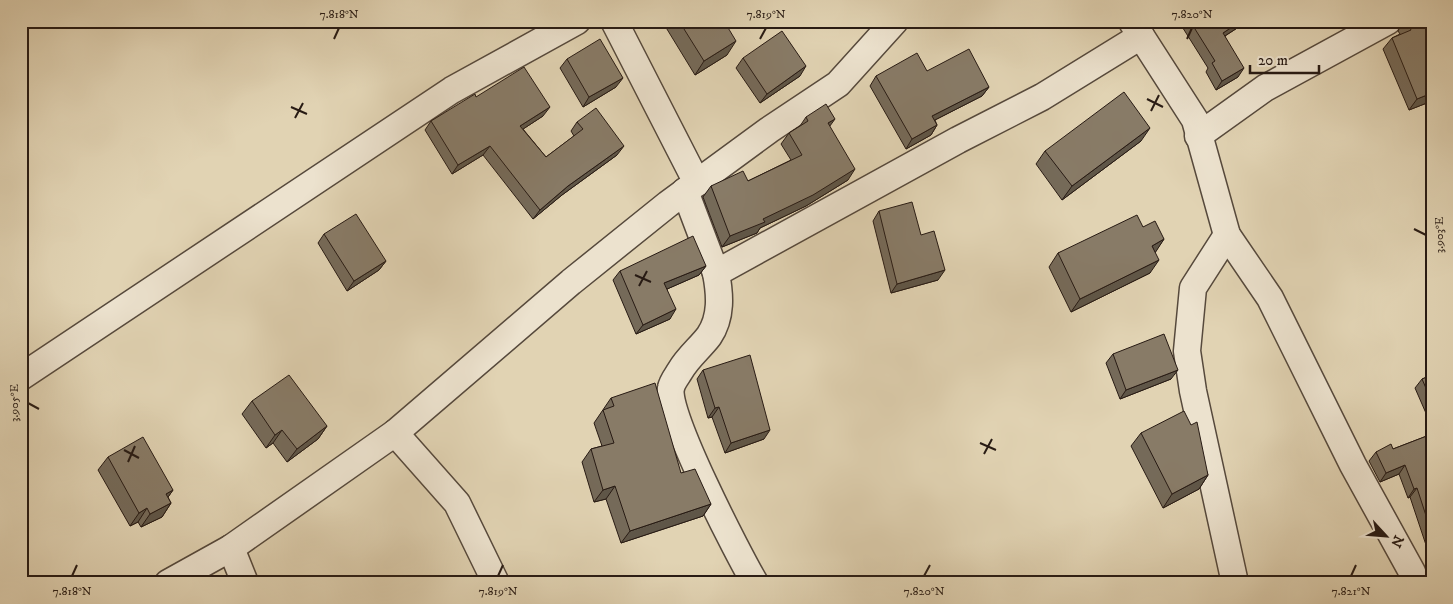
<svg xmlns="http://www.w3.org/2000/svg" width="1453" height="604" viewBox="0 0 1453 604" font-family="'IM FELL DW Pica',serif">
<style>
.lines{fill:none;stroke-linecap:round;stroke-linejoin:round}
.minor-casing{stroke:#56493c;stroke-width:29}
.minor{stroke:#ece2ce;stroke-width:26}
.wall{fill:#756a59;stroke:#281b14}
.shaded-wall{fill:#5f5648;stroke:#281b14}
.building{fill:#887b67;stroke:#281b14}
.ticks{fill:none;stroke:#281b14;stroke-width:2}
.neatline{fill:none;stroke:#281b14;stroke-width:2}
.ticks-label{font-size:12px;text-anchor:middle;fill:#281b14}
</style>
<rect width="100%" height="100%" fill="#e1d3b3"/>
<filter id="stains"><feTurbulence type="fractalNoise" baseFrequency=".004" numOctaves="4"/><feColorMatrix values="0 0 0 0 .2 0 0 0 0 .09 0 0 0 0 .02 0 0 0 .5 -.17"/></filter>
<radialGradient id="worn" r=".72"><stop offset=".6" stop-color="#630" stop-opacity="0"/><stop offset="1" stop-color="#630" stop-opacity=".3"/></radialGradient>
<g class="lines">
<defs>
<g id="minor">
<polyline points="614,21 697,183"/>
<polyline points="1132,22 1195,120 1227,235 1270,298 1353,465 1412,572 1416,583"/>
<polyline points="1198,136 1265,88 1388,21"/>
<polyline points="685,191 716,273"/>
<polyline points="1227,235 1193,288 1187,351 1193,391 1235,583"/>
<polyline points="21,377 452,90 577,21"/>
<polyline points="395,433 457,503 496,583"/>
<polyline points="231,548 245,583"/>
<polyline points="168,583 231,548 395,433 571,282 668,204 769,130 838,84 895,21"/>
<path d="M755 583C739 556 664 411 671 388 672 382 677 376 680 371 688 357 700 348 709 336 722 317 720 294 716 273L958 140 1042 97 1141 36"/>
</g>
</defs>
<use href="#minor" class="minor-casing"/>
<use href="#minor" class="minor"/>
</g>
<g class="wall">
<polygon points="662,21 724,21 727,55 695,75"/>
<polygon points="1184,21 1248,21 1225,36 1238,77 1216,90 1206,72 1208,68 1181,25"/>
<polygon points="1403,21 1432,21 1432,101 1409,110 1383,49 1392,38 1400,34 1398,31"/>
<polygon points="743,58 800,76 760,103 736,68"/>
<polygon points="567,59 616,87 583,107 560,68"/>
<polygon points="927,71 989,87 982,96 935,120 937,125 931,135 906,149 870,86 876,76"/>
<polygon points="476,97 543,116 523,129 546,157 574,136 571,131 577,122 617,155 562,195 533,219 483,155 452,174 425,130 431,121"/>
<polygon points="806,117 830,127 848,180 806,206 760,228 757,233 722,247 703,197 711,186 748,181 791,160 781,144 789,133 800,126"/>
<polygon points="1141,141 1062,200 1036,164 1045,151"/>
<polygon points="879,211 938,280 891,293 873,221"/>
<polygon points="1143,227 1164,239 1155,252 1150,273 1071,312 1049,267 1058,253"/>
<polygon points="324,234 386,261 379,270 347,291 318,243"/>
<polygon points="706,266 699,275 667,289 670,319 636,334 613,280 620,271"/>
<polygon points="1113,354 1171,379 1120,399 1106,363"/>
<polygon points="703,370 764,439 725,453 712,417 708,418 697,379"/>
<polygon points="1432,375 1432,427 1415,388 1422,379"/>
<polygon points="611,398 681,473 711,504 703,516 621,543 606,499 594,502 582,462 591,449 602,446 594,423"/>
<polygon points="252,401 327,426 318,439 287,462 273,443 266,448 242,414"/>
<polygon points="1191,425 1208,475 1199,489 1163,508 1131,446 1141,433"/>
<polygon points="1432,434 1432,563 1410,497 1408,498 1399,474 1380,482 1369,461 1376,452 1393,449"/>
<polygon points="108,457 173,490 168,497 171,503 162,517 141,527 138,522 130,526 98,470"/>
</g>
<g class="shaded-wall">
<polygon points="1241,21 1248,21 1217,41 1223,33"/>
<polygon points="736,41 727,55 695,75 704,61"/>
<polygon points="806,66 800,76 760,103 767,94"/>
<polygon points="1244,68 1238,77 1216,90 1222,81"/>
<polygon points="623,78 616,87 583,107 589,97"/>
<polygon points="989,87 982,96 925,125 932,116"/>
<polygon points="1432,93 1432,101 1409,110 1417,99"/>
<polygon points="550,107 543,116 514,135 520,126"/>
<polygon points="835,119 827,130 828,123"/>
<polygon points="937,125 931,135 906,149 912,139"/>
<polygon points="1150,128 1141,141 1062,200 1072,186"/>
<polygon points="490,146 483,155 452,174 458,165"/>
<polygon points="624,146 617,155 562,195 533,219 540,210 568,186"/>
<polygon points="855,169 848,180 806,206 760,228 757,233 722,247 730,236"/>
<polygon points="1164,239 1155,253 1152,246"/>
<polygon points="1159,260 1150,273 1071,312 1080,299"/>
<polygon points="386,261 379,270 347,291 354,281"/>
<polygon points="706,266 699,275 658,293 664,283"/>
<polygon points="945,270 938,280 891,293 897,284"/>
<polygon points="676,309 670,319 636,334 643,325"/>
<polygon points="1178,370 1171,379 1120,399 1126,390"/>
<polygon points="719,407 712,417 708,418 715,408"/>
<polygon points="327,426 318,439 287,462 297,449"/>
<polygon points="282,430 273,443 266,448 275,435"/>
<polygon points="770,430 764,439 725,453 731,443"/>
<polygon points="1405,465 1399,474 1380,482 1386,473"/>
<polygon points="1208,475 1199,489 1163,508 1172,494"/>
<polygon points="615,486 606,499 594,502 603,490"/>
<polygon points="1417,488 1410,497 1408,498 1414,489"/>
<polygon points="173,490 164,503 166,494"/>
<polygon points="171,503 162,517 141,527 150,514"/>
<polygon points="711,504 703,516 621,543 630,531"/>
<polygon points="147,508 138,522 130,526 139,513"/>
</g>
<g class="building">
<polygon points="679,21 724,21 736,41 704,61"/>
<polygon points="1190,21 1241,21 1223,33 1244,68 1222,81 1212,63 1215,61"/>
<polygon points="1407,21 1432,21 1432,93 1417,99 1392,38 1411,30"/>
<polygon points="782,31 806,66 767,94 743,58"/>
<polygon points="600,39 623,78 589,97 567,59"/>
<polygon points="969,49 989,87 932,116 937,125 912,139 876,76 917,53 927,71"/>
<polygon points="524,67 550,107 520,126 546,157 583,129 577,122 596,108 624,146 568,186 540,210 490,146 458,165 431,121 475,94 476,97"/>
<polygon points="1124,92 1150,128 1072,186 1045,151"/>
<polygon points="826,104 835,119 828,123 855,169 813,195 763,219 765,222 730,236 711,186 743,171 748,181 802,155 789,133 808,121 806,117"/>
<polygon points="912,202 921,235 934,231 945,270 897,284 879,211"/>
<polygon points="356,214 386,261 354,281 324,234"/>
<polygon points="1137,215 1143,227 1155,221 1164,239 1152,246 1159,260 1080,299 1058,253"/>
<polygon points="693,236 706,266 664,283 676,309 643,325 620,271"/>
<polygon points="1164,334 1178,370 1126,390 1113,354"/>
<polygon points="750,355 770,430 731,443 719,407 715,408 703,370"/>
<polygon points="289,375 327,426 297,449 282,430 275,435 252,401"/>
<polygon points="1432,375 1432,402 1422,379"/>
<polygon points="655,383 681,473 695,469 711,504 630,531 615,486 603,490 591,449 614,443 603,410 614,406 611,398"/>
<polygon points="1184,411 1191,425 1197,422 1208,475 1172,494 1141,433"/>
<polygon points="1432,434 1432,534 1417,488 1414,489 1405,465 1386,473 1376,452 1391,444 1393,449"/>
<polygon points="143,437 173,490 166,494 171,503 150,514 147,508 139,513 108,457"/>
</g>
<path class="ticks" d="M334 39 339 28M760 39 766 28M1187 39 1192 28M1147 99 1163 107M291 107 307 114M1151 111 1159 95M295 118 303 103M1414 229 1426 235M635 275 651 282M639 286 647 271M28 403 39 409M980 443 996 450M124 450 139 458M984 454 992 439M128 462 135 446M72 576 77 565M498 576 503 565M924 576 930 565M1351 576 1356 565"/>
<rect width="1453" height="604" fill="none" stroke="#e1d3b3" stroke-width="55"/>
<g transform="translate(1386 536) rotate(116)" stroke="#ece2ce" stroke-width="4" paint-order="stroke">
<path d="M0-4L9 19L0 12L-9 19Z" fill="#281b14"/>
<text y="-8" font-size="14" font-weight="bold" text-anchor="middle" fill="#281b14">N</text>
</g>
<path d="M1250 65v8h69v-8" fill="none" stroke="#281b14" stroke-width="2.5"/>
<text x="1258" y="65" font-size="15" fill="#281b14" stroke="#ece2ce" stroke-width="4" paint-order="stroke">20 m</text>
<rect x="28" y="28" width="1398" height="548" class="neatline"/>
<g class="ticks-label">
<text x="339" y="18">7.818°N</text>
<text x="766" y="18">7.819°N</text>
<text x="1192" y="18">7.820°N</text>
<text transform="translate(1439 235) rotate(-90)" y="4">3.903°E</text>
<text transform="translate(14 403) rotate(-90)" y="4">3.905°E</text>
<text x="72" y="595">7.818°N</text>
<text x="498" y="595">7.819°N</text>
<text x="924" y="595">7.820°N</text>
<text x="1351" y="595">7.821°N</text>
</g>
<rect width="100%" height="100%" filter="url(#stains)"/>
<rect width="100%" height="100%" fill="url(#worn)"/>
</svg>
